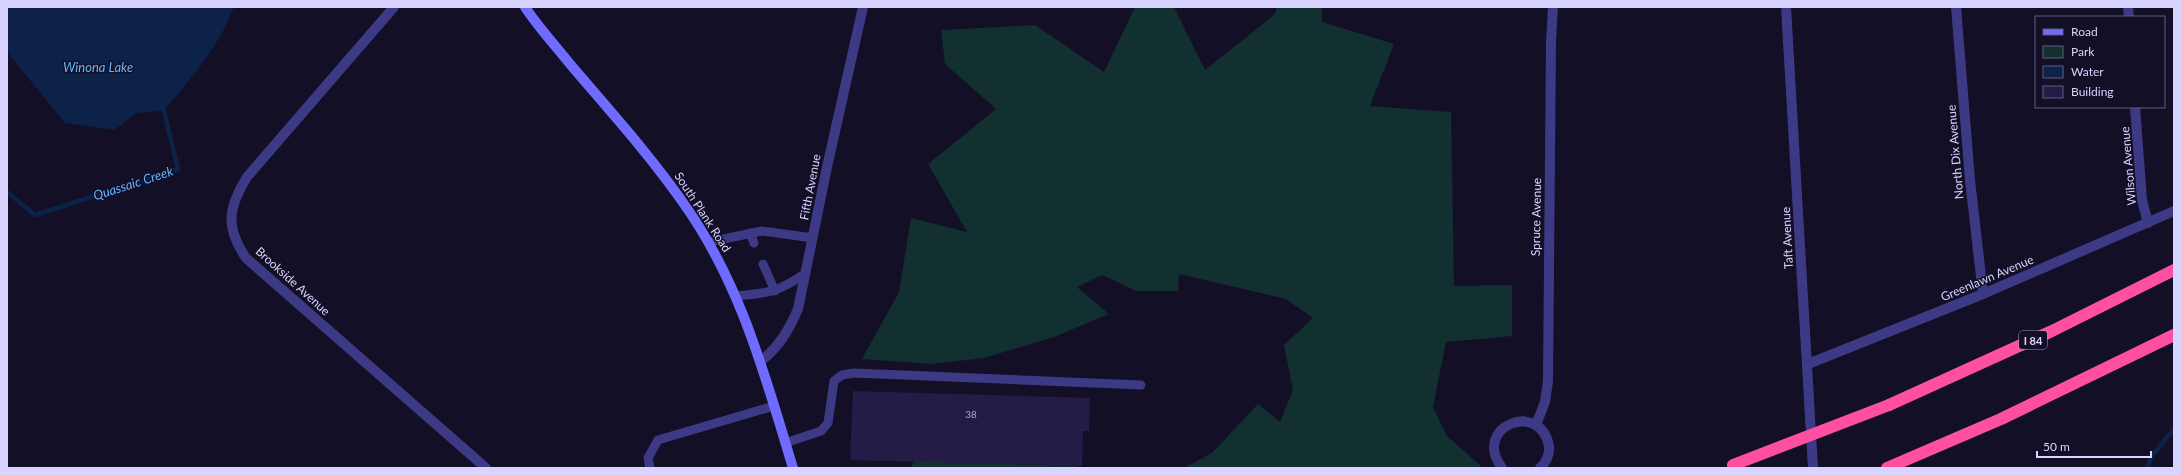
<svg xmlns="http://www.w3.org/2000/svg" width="2181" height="475" viewBox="0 0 2181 475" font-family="Lato,sans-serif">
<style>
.green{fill:#12302f}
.water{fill:#0c2248}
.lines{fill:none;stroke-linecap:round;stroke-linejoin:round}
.stream{stroke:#0c2248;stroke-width:4.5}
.building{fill:#241b47}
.lane{stroke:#3d3a85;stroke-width:9}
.street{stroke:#3d3a85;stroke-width:10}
.secondary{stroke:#6f6bff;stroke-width:10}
.highway{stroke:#ff4fa3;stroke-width:12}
.highway-bridge{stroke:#ff4fa3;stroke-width:12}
.labels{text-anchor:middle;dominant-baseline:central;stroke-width:3;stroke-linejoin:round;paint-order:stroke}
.number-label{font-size:10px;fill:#aca6d1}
.shield{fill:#130f26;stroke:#9e99be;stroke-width:1}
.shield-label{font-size:11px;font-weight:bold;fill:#d9d4ff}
.street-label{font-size:12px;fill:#d9d4ff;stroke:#130f26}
.water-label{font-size:13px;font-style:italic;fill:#62b6ff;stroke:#130f26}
</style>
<rect width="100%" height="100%" fill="#130f26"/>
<g class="green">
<polygon points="1135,7 1174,7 1205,70 1275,14 1277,7 1322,7 1322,22 1394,44 1370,106 1451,112 1454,286 1512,285 1512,336 1446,342 1433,407 1447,436 1483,468 1184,468 1212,453 1258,404 1280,422 1293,390 1284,345 1313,318 1286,299 1179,274 1178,291 1136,291 1102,275 1077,287 1109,314 1054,337 984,358 931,364 862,359 899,292 911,218 967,232 928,164 996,109 945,64 941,30 1035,25 1104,72"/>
<polygon points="913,461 1075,466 1085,468 912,468"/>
</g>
<path class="water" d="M7 7H234C219 46 191 80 163 111L137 113 114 130 65 123 7 52Z"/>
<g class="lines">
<g class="stream">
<polyline points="7,192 35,215 178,169 163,107"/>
<polyline points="2147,468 2152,456 2174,429"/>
</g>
</g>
<polygon class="building" points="853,391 1090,398 1089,431 1083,431 1082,466 850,460"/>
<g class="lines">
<g class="lane">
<polyline points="750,233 754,243"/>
<polyline points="709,242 762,231 813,238"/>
<polyline points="763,264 775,291"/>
<path d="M736 296C770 293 778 292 806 273"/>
<polyline points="785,443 821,431 828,423 834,381 842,375 854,373 1141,385"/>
<polyline points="650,468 648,458 658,440 774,406"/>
</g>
<g class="street">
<path d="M394 7 247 177C228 208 225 227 246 258L486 468"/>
<polyline points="1786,7 1813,468"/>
<polyline points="1956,7 1970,180 1983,294"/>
<polyline points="2128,7 2129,17"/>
<polyline points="2135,107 2142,200 2148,223"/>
<path d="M761 361C779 347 789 330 798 309L827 167 863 7"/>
<polyline points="1808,364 1983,294 2174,211"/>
<polyline points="1536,425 1545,402 1548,381 1551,41 1553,7"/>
<path d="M1502 468C1471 427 1540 399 1549 446 1550 454 1546 463 1540 468"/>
</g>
<path class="secondary" d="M525 7C538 27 555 45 570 64 609 110 650 155 684 204 741 284 765 376 793 468"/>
<g class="highway">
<polyline points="1889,405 2052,331 2174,270"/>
<polyline points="1887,468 2001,419 2174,335"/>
</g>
<polyline class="highway-bridge" points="1733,465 1889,405"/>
</g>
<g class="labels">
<g class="number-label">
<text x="971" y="414">38</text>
</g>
<rect class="shield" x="2019" y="331" width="28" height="18" rx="3"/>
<g class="shield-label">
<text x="2033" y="340">I 84</text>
</g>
<g class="street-label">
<text transform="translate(1955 152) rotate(-95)">North Dix Avenue</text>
<text transform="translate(2128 166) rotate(-95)">Wilson Avenue</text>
<text transform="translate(810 187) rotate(-79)">Fifth Avenue</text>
<text transform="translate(703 212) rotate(57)">South Plank Road</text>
<text transform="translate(1536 217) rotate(-89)">Spruce Avenue</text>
<text transform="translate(1787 238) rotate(-93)">Taft Avenue</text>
<text transform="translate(1987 278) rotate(-23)">Greenlawn Avenue</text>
<text transform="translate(293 281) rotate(42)">Brookside Avenue</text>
</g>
<g class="water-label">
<text x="98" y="67">Winona Lake</text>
<text transform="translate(133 183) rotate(-18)">Quassaic Creek</text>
</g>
</g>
<rect width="2181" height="475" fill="none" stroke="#d9d4ff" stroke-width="16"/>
<rect x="2035" y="16" width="130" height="92" fill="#130f26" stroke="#625e7d"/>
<rect x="2043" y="29" width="20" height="6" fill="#6f6bff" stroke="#625e7d"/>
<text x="2071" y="36" font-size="12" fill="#d9d4ff">Road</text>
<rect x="2043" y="46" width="20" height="12" fill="#12302f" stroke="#625e7d"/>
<text x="2071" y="56" font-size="12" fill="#d9d4ff">Park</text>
<rect x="2043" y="66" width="20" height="12" fill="#0c2248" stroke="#625e7d"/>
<text x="2071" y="76" font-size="12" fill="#d9d4ff">Water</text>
<rect x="2043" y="86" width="20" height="12" fill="#241b47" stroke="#625e7d"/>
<text x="2071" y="96" font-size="12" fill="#d9d4ff">Building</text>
<path d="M2037 451v6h114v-6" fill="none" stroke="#d9d4ff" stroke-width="2"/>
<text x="2043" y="451" font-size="12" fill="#d9d4ff" stroke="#130f26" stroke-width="3" paint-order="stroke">50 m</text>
</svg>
